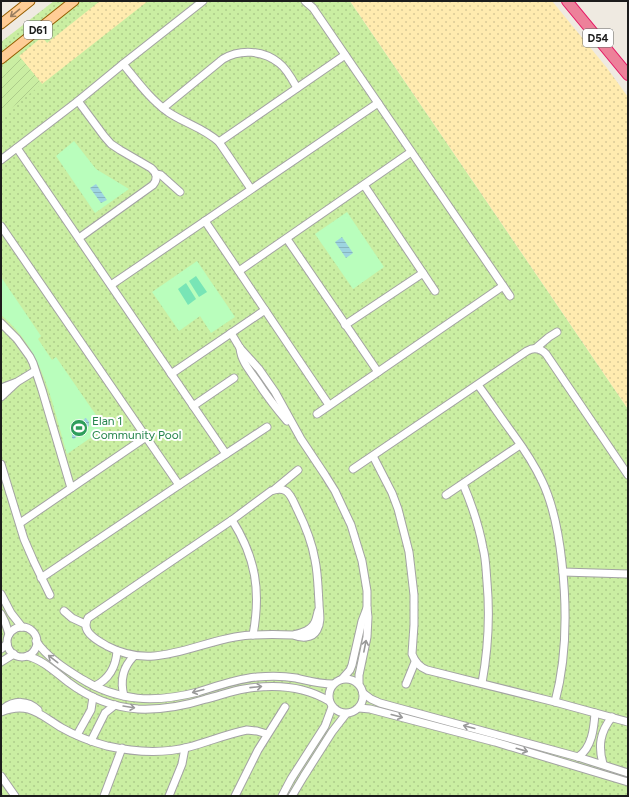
<svg xmlns="http://www.w3.org/2000/svg" width="629" height="797" viewBox="0 0 629 797" font-family="Figtree,sans-serif">
<style>
.grass{fill:url(#grass-dots)}
.sand{fill:url(#sand-dots)}
.park{fill:#b9febc}
.garden{fill:url(#garden-furrows)}
.pitch{fill:#78e5b6}
.water{fill:url(#water-rules)}
.lines{fill:none;stroke-linecap:round;stroke-linejoin:round}
.minor-casing{stroke:#a3a3a3;stroke-width:9}
.major-casing{stroke:#955d00;stroke-width:11}
.highway-casing{stroke:#e51665;stroke-width:12}
.minor{stroke:#fff;stroke-width:7}
.major{stroke:#ffcd96;stroke-width:9}
.highway{stroke:#ed819a;stroke-width:10}
.oneway{stroke:#997d5f}
.oneway2{stroke:#999}
.labels{text-anchor:middle;dominant-baseline:central;stroke-width:4;stroke-linejoin:round;paint-order:stroke}
.shield{fill:#fff;stroke:#606060;stroke-width:1}
.shield-label{font-size:11px;font-weight:bold;fill:#1c1c1c}
.leisure-label{font-size:12px;fill:#27864d;stroke:#fff;text-anchor:start}
</style>
<defs>
<pattern id="grass-dots" width="8" height="8" patternUnits="userSpaceOnUse"><rect width="8" height="8" fill="#caeea2"/><path d="M2 2h.1M6 6h.1" fill="none" stroke="#adcc8b" stroke-width="1.8" stroke-linecap="round"/></pattern>
<pattern id="sand-dots" width="8" height="8" patternUnits="userSpaceOnUse"><rect width="8" height="8" fill="#ffebaf"/><path d="M2 2h.1M6 6h.1" fill="none" stroke="#dac996" stroke-width="1.8" stroke-linecap="round"/></pattern>
<pattern id="garden-furrows" width="10" height="10" patternUnits="userSpaceOnUse"><rect width="10" height="10" fill="#caeea2"/><path d="M-1 1l2-2M0 10L10 0M9 11l2-2" fill="none" stroke="#adcc8b"/></pattern>
<pattern id="water-rules" width="6" height="5" patternUnits="userSpaceOnUse"><rect width="6" height="5" fill="#9dd4e0"/><path d="M0 2.5h6" fill="none" stroke="#87b5c0"/></pattern>
</defs>
<rect width="100%" height="100%" fill="#efeae1"/>
<polygon class="grass" points="54,1 350,1 628,409 628,796 1,796 1,42"/>
<g class="sand">
<polygon points="100,1 148,1 42,84 19,56 42,37 47,43"/>
<polygon points="350,1 552,1 607,68 628,97 628,409"/>
</g>
<g class="park">
<polygon points="74,141 96,169 129,189 95,213 56,156"/>
<polygon points="347,212 384,267 353,289 315,234"/>
<polygon points="197,261 235,317 211,333 200,316 179,331 152,292"/>
<path d="M1 277 41 336 38 339 52 360 56 357 105 428 67 454C52 404 44 350 1 315Z"/>
</g>
<polygon class="garden" points="19,56 42,84 1,116 1,70"/>
<g class="pitch">
<polygon points="196,276 207,292 199,297 189,281"/>
<polygon points="186,283 196,299 188,305 178,289"/>
</g>
<g class="water">
<polygon points="96,184 107,200 101,203 90,188"/>
<polygon points="342,237 353,253 346,258 335,242"/>
<polygon points="85,418 86,418 89,422 89,426 83,430 74,439 72,438 72,436 73,433 72,428 77,427 82,424"/>
</g>
<g class="lines">
<defs>
<g id="minor">
<polyline points="305,1 313,8 510,296"/>
<path d="M123 64C137 81 150 99 168 112 184 123 204 128 219 142L251 189"/>
<path d="M78 101 104 136 111 144 120 150 151 168C157 173 158 179 153 185L79 238"/>
<path d="M163 108 223 59C240 49 263 50 279 63 287 69 292 79 297 88"/>
<polyline points="219,142 345,55"/>
<polyline points="17,148 226,454"/>
<polyline points="1,160 78,101 123,64 203,1"/>
<polyline points="156,174 161,175 180,192"/>
<polyline points="364,185 435,291"/>
<polyline points="205,221 329,405"/>
<polyline points="1,226 179,485"/>
<polyline points="287,239 378,372"/>
<polyline points="239,271 411,152"/>
<polyline points="111,285 378,103"/>
<polyline points="1,323 17,339 30,357 33,363 42,390 71,488"/>
<polyline points="345,325 423,273"/>
<polyline points="231,333 240,348 259,369 275,392 301,439 325,475 335,491 351,525 362,561 367,591 367,608 368,617 367,637 359,675 359,684"/>
<path d="M240 348C241 361 250 371 257 381 266 395 276 408 287 421"/>
<polyline points="536,348 549,337 557,332"/>
<polyline points="171,374 265,310"/>
<path d="M478 385C490 401 501 418 513 434 524 449 534 464 542 481 554 506 559 535 562 563 567 609 567 657 555 702"/>
<polyline points="1,388 17,382 35,371"/>
<polyline points="1,397 16,383"/>
<polyline points="193,406 234,378"/>
<polyline points="317,414 503,286"/>
<path d="M373 456 392 493 398 509 409 552 414 595V625L412 654C415 662 419 667 427 670L555 702 628 722"/>
<polyline points="1,464 24,539 34,562 50,595"/>
<path d="M353 469 527 351C534 347 540 348 546 354L628 475"/>
<path d="M463 484C472 505 479 526 483 548 486 559 486 571 487 582 490 616 488 650 482 683"/>
<polyline points="275,489 298,470"/>
<polyline points="446,495 520,445"/>
<path d="M232 520C256 558 261 591 253 635"/>
<polyline points="20,523 146,437"/>
<polyline points="563,572 628,574"/>
<polyline points="41,578 179,485 267,427"/>
<polyline points="1,594 11,613 22,627"/>
<polyline points="64,611 72,618 85,624"/>
<polyline points="1,614 5,622 9,634"/>
<circle cx="22" cy="642" r="15"/>
<path d="M293 635C301 638 312 639 317 630 322 621 319 612 319 603 318 589 318 574 315 560 312 542 305 525 297 509 294 503 291 494 286 491 281 488 276 489 271 491L232 520 88 618C84 625 86 631 92 636 96 640 102 643 107 646 152 670 190 645 235 637 254 634 273 634 293 635 301 633 311 631 315 622 317 618 317 613 319 609"/>
<path d="M36 641C47 657 64 668 80 678 118 702 155 703 198 692 217 686 236 679 257 677 270 676 284 676 296 678 309 681 320 684 333 684"/>
<polyline points="1,649 7,644"/>
<path d="M27 656C43 660 55 672 68 682 88 697 112 707 138 709 160 710 184 706 206 699 219 696 231 691 244 689 273 684 304 686 329 701"/>
<polyline points="1,662 14,654"/>
<circle cx="346" cy="696" r="17"/>
<polyline points="342,679 350,670 352,665 362,621 367,608"/>
<polyline points="406,684 415,662"/>
<path d="M95 686C109 679 116 666 117 651"/>
<polyline points="363,693 371,699 380,703 578,757 628,773"/>
<path d="M124 696C120 681 123 667 134 656"/>
<polyline points="359,708 370,709 495,742 628,782"/>
<path d="M3 709C14 700 28 700 38 710"/>
<path d="M1 712C29 701 40 715 62 728 76 736 92 742 107 746 134 752 162 754 189 747 208 742 227 734 247 730L257 731 267 734"/>
<polyline points="77,735 91,710 93,697"/>
<polyline points="91,741 105,713 115,705"/>
<path d="M578 757C592 748 594 728 595 713"/>
<path d="M603 764C598 746 600 732 612 717"/>
<polyline points="1,776 15,796"/>
<polyline points="104,796 122,748"/>
<polyline points="169,796 182,764 185,748"/>
<polyline points="235,796 258,750 285,707"/>
<polyline points="282,796 291,779 325,726 332,707"/>
<polyline points="292,796 304,776 332,732 346,714"/>
</g>
<g id="major">
<polyline points="1,24 30,1"/>
<polyline points="1,59 74,1"/>
</g>
<polyline id="highway" points="567,1 628,75"/>
</defs>
<use href="#minor" class="minor-casing"/>
<use href="#major" class="major-casing"/>
<use href="#highway" class="highway-casing"/>
<use href="#minor" class="minor"/>
<use href="#major" class="major"/>
<use href="#highway" class="highway"/>
</g>
<defs><path id="oneway-shaft" d="M-6 0H5M1.5-3L5.5 0L1.5 3" fill="none" stroke-width="1.6" stroke-linecap="round" stroke-linejoin="round"/></defs>
<use class="oneway" href="#oneway-shaft" transform="translate(15 13) rotate(141)"/>
<g class="oneway2">
<use href="#oneway-shaft" transform="translate(365 646) rotate(-79)"/>
<use href="#oneway-shaft" transform="translate(53 659) rotate(-142)"/>
<use href="#oneway-shaft" transform="translate(256 687) rotate(-6)"/>
<use href="#oneway-shaft" transform="translate(198 691) rotate(165)"/>
<use href="#oneway-shaft" transform="translate(129 707) rotate(9)"/>
<use href="#oneway-shaft" transform="translate(397 716) rotate(15)"/>
<use href="#oneway-shaft" transform="translate(469 727) rotate(-165)"/>
<use href="#oneway-shaft" transform="translate(522 750) rotate(16)"/>
</g>
<defs>
<symbol id="stadium-disc" viewBox="-11 -11 22 22"><circle r="9.5" fill="#2e9e5b" stroke="#fff"/><path d="M0-5a6.5 5 0 1 0 0 10a6.5 5 0 1 0 0-10ZM-3.5-1.8h7v3.6h-7Z" fill="#fff"/></symbol>
</defs>
<g fill-rule="evenodd">
<use href="#stadium-disc" x="69" y="418" width="20" height="20"/>
</g>
<g class="labels">
<g class="shield">
<rect x="24" y="21" width="28" height="18" rx="3"/>
<rect x="583" y="29" width="30" height="18" rx="3"/>
</g>
<g class="shield-label">
<text x="38" y="30">D61</text>
<text x="598" y="38">D54</text>
</g>
<g class="leisure-label">
<text x="92" y="421">Elan 1<tspan x="92" dy="14">Community Pool</tspan></text>
</g>
</g>
<rect width="629" height="797" fill="none" stroke="#1c1c1c" stroke-width="4"/>
</svg>
